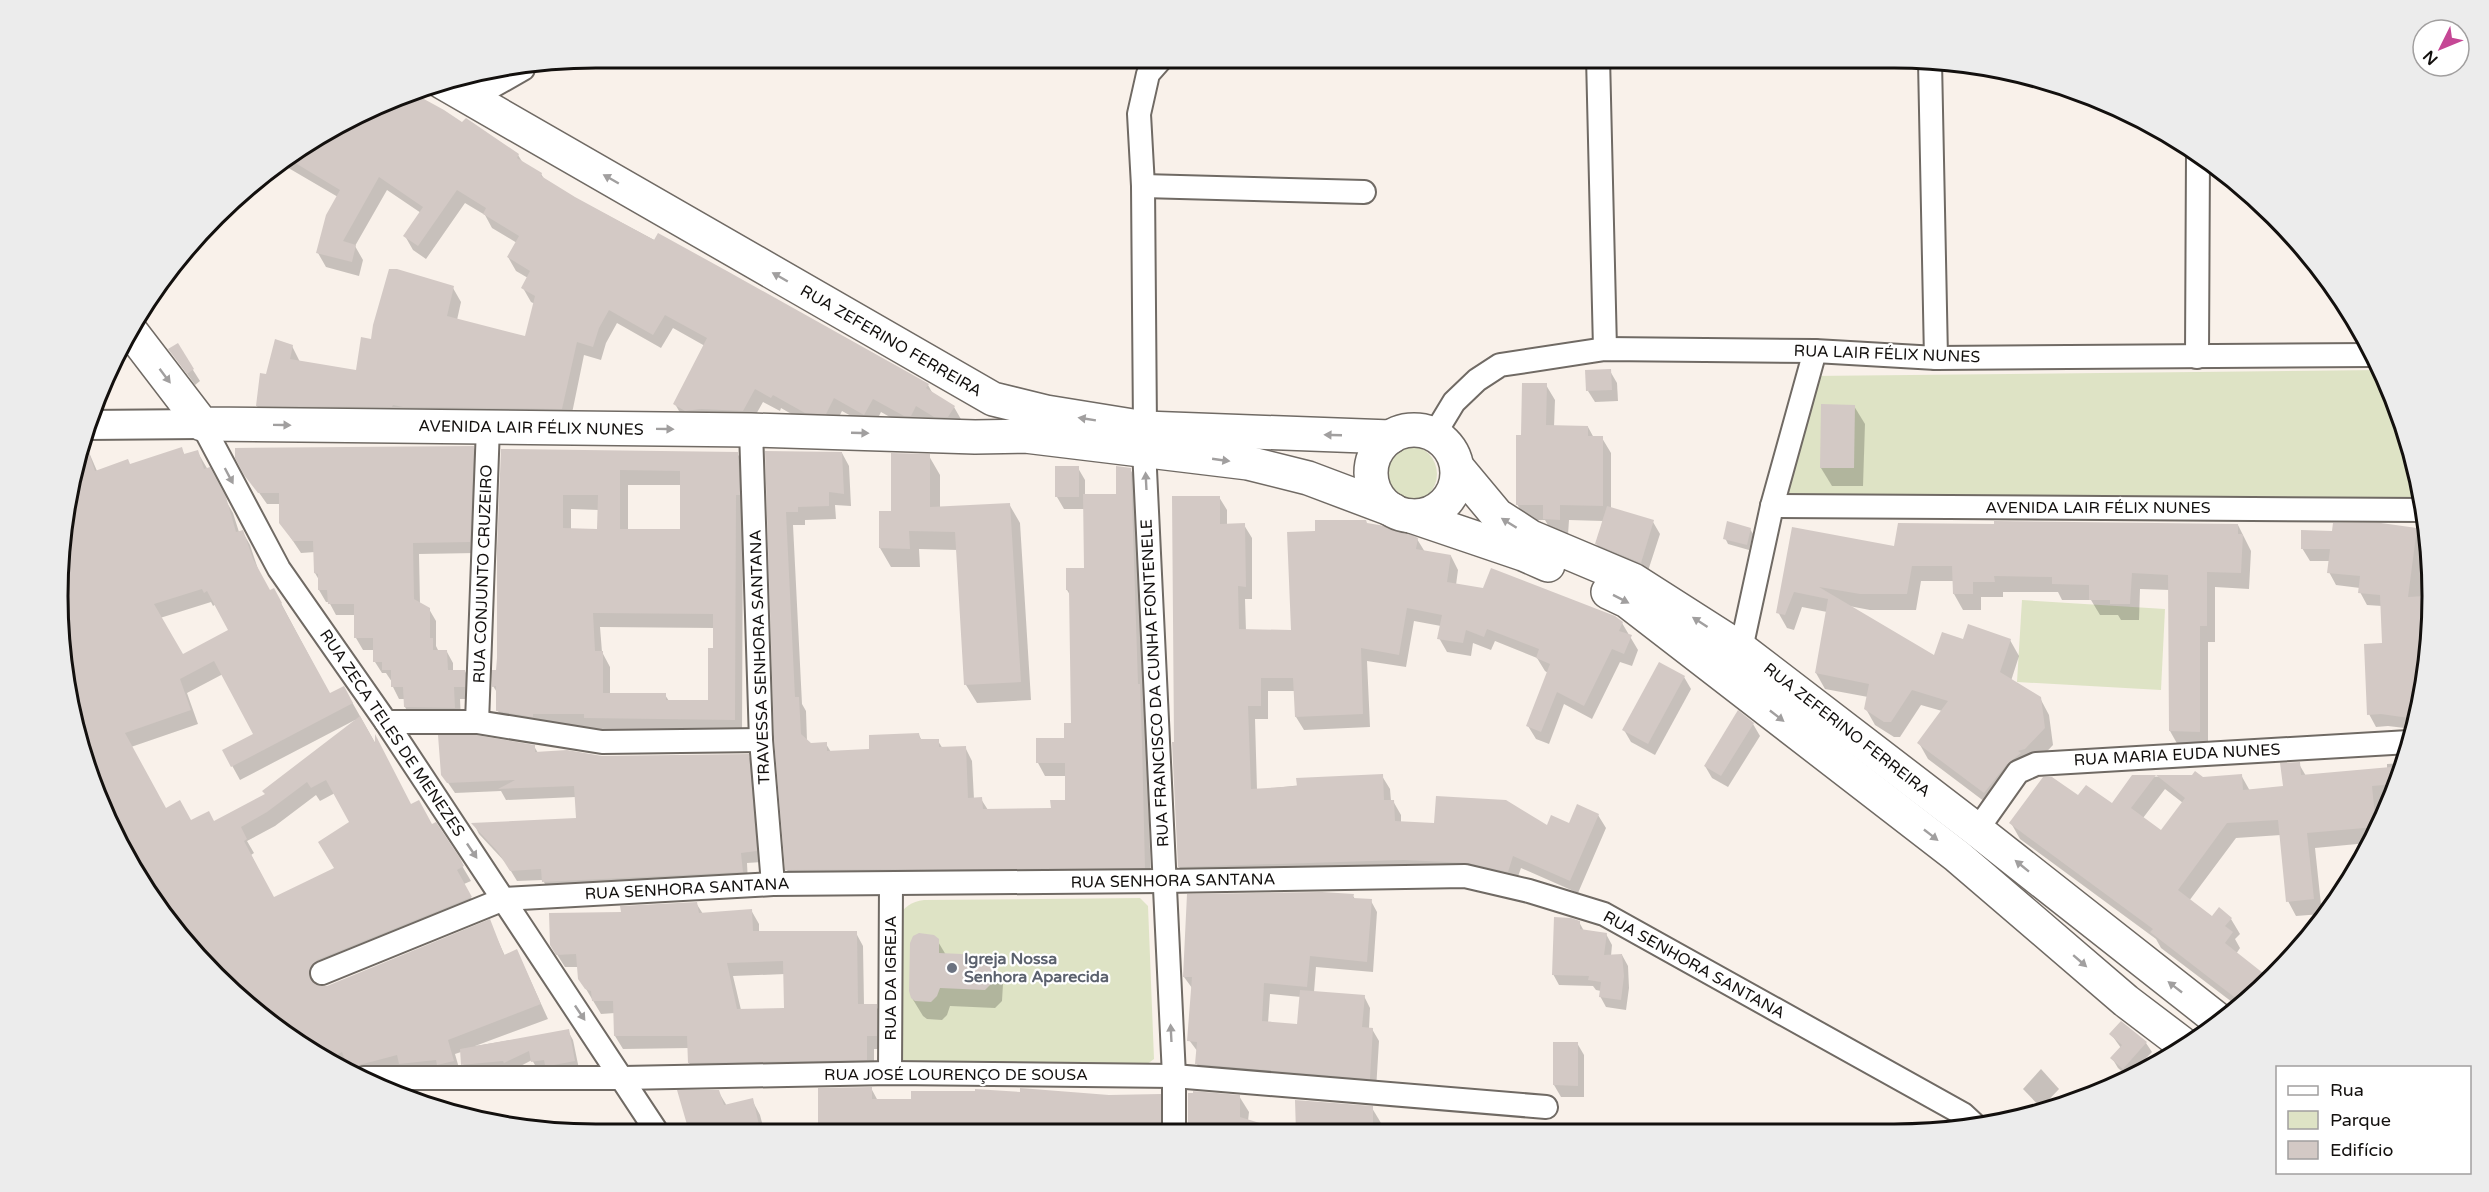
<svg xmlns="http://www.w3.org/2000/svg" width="2489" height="1192" viewBox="0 0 2489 1192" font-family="'Varela Round',sans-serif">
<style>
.green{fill:#dee3c5}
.shadow{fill:#0003;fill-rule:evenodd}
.building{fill:#d3c9c5;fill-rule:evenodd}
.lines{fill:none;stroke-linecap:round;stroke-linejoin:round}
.minor-casing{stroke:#706a64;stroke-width:26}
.tertiary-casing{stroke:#706a64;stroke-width:32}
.secondary-casing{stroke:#706a64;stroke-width:36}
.minor{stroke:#fff;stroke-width:22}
.tertiary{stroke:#fff;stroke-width:28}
.secondary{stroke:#fff;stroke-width:33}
.oneway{fill:#a19f9f}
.worship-dot{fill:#6b7280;stroke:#fff;stroke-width:2}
.labels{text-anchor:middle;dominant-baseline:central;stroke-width:4.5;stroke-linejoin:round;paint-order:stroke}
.street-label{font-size:16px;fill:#13100e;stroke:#fff}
.worship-label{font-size:16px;font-weight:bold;fill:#5b616d;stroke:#fff;text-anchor:start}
.rim{fill:none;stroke:#13100e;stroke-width:3}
</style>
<rect width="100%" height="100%" fill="#f9f1ea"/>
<g class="green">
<polygon points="2380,370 2391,390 2422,498 1787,496 1811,376"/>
<circle cx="1408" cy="474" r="29"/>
<polygon points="2022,600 2165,609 2161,690 2017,682"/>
<path d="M1140 898 1148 906 1154 1059 1146 1065H899L898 919C904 906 911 902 924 900Z"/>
</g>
<g class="shadow">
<polygon points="410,93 518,155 523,163 541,174 545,180 575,198 928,385 933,394 954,407 962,421 913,430 881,412 873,428 842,411 834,427 814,427 781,408 780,411 763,402 750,425 683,418 675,404 705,346 673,328 661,348 617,323 606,343 601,360 584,355 570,423 265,420 257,406 267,376 292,346 300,362 357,371 372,340 453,288 461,302 457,320 526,337 535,304 531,302 523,288 528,278 516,271 508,257 517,243 492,228 485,215 465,203 426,259 413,250 405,236 421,213 387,190 355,246 363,260 359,276 326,267 318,253 338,197 285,166 282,161"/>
<polygon points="170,350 193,370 200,381 195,385"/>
<polygon points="1610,371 1617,383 1618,401 1595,402 1588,391"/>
<polygon points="1546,385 1555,400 1554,427 1588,427 1594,438 1602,438 1611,453 1611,508 1653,522 1660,534 1647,574 1603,555 1596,543 1603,521 1569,520 1568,535 1553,534 1545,520 1526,520 1517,504 1523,436"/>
<polygon points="1854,406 1865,424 1863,486 1832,486 1821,468"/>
<path d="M85 443 97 471 130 465 181 449 185 455 197 451 233 513 239 532 242 531 250 545 260 575 269 592 274 590 330 695 352 702 411 806 432 825 458 859 471 881 464 884 478 912 325 974 316 985 319 988 327 987 489 921 505 956 517 951 548 1019 475 1046 568 1031 573 1040 579 1069 538 1070 532 1060 511 1071 468 1073 463 1064 461 1052 455 1054 461 1075 366 1079 240 1001 156 904 113 835 62 667 64 598 103 578 102 576 64 589 67 491 82 444ZM211 602 213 606 216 604 230 631 183 656 160 618ZM223 674 255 735 224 751 240 780 355 720 356 721 266 795 214 823 191 822 165 810 131 747 198 724 187 693ZM335 793 351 823 336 869 274 899 251 855 254 853 247 841 275 826 316 795 320 801Z"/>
<polygon points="473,447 480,459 476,553 419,554 420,604 429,609 436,621 436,646 439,652 447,652 453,663 453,671 465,671 471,683 471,699 460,699 461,720 412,719 405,707 405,699 399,699 393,687 392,682 386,673 382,673 375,662 375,650 363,650 356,638 355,615 336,615 329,602 326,602 319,590 319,580 315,573 315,552 301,553 281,523 280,504 267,504 246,474"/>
<path d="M502 451 737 453 746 468 743 510 742 734 594 732 592 729 506 726 498 711V694L493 686 498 671ZM628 485H682V531H628ZM571 509 599 510V530H571ZM600 627 715 628 709 701H669L665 695 610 694V667L602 652Z"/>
<polygon points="767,453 842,453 849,466 851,506 835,505 836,519 805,520 805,525 793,525 802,704 806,711 807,741 811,744 826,744 831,752 871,751 919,735 922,741 938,741 943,749 965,747 972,761 974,799 981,799 988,810 1052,809 1067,801 1066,776 1045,776 1038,763 1066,739 1072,725 1070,595 1067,590 1086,569 1085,509 1064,509 1057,497 1056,468 1078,468 1085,480 1085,496 1118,496 1130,469 1138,483 1151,880 795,883 787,870"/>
<polygon points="929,456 940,475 940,508 1009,504 1020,523 1031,700 977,703 966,685 958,550 919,549 920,567 891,567 880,548 892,512"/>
<polygon points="1219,497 1227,510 1227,525 1244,525 1252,538 1252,599 1245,599 1246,631 1293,631 1317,532 1366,524 1417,539 1425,552 1451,556 1458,570 1456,585 1622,623 1638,650 1632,666 1620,662 1592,719 1564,704 1549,744 1536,739 1528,726 1548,673 1545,671 1537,658 1495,641 1491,650 1473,643 1471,656 1447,652 1439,638 1441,626 1414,621 1406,667 1367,661 1370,727 1304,730 1296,717 1295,691 1268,691 1268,719 1255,719 1257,790 1382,776 1390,789 1391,801 1393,801 1401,815 1401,823 1548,827 1570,825 1598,815 1606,828 1578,893 1521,868 1515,885 1187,880 1179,867 1175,744"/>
<polygon points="2238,525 2251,551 2249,589 2215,587 2215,642 2208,642 2208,747 2179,747 2170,731 2170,590 2140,589 2139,620 2121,620 2118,615 2100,615 2091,600 2062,600 2058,592 2003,592 2003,597 1981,597 1981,610 1963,610 1954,594 1954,581 1921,581 1916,610 1870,610 1849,606 1935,657 1964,641 2010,640 2019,656 2011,681 2040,698 2049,715 2053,745 1993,808 1928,759 1919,743 1942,711 1921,705 1900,737 1894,737 1875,725 1866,709 1868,697 1825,689 1816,673 1827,612 1802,607 1794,630 1787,628 1778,612 1793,528 1895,548"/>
<polygon points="2381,525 2426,531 2432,596 2422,701 2413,729 2388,726 2376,727 2369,714 2383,644 2382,606 2367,605 2360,592 2360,588 2336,585 2329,572 2330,561 2310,561 2302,548 2333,532"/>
<polygon points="1750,529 1753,534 1749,550 1728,544 1725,538"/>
<polygon points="1684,677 1691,689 1655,755 1631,742 1624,730"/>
<polygon points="1753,724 1760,736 1728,787 1712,778 1705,766"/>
<polygon points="439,737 534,746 538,753 602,757 748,755 754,766 762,862 747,863 748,883 549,892 543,880 517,881 506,863 479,834 474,824 577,820 576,797 506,800 501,791 455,793 442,774"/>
<path d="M2403 763 2392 800 2380 801 2381 819 2368 843 2315 848 2322 914 2296 916 2288 901 2281 835 2236 838 2189 901 2212 918 2231 919 2240 934 2235 939 2240 948 2236 954 2267 978 2240 1004 2234 1000 2232 1002 2161 948 2156 939 2020 839 2011 823 2078 798 2112 805 2133 777 2193 776 2202 779 2241 775 2250 791 2284 788 2299 764 2306 776 2387 769V764ZM2165 789 2183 803 2161 832 2143 818Z"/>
<path d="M1353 896 1355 899 1371 901 1377 912 1373 972 1316 967 1314 992 1364 996 1370 1008 1369 1029H1372L1379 1041 1376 1090 1203 1075 1197 1064 1198 1052 1189 1040 1192 988 1184 977ZM1270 994 1301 997 1299 1026 1268 1023Z"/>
<path d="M696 903 703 914 751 910 759 924V933H856L863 946 864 1005 876 1006 884 1019 883 1049H874V1073L697 1076 689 1063V1048L623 1049 615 1036V1013L601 1014 580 979 579 967H565L551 945 622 913ZM785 974V1009L741 1010 733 976Z"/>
<polygon points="1579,922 1584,931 1606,934 1612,945 1611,956 1622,955 1628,966 1629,988 1626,1010 1606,1007 1600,996 1601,991 1596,990 1593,986 1559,985 1553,974"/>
<polygon points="937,940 946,955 992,965 1003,984 1002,1001 995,1008 950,1006 947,1015 942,1020 927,1019 923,1016 912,998"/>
<polygon points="2292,946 2296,949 2268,976"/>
<polygon points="2111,1034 2146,1043 2152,1052 2128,1077 2118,1068 2112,1058 2121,1048"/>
<polygon points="1577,1043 1584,1055 1584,1097 1561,1097 1554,1085"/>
<polygon points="2041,1069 2059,1089 2041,1108 2023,1089"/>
<polygon points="871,1088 878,1101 1160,1095 1169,1111 1169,1133 820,1134 819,1089"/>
<polygon points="718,1091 727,1106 752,1100 760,1115 765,1134 692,1135"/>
<polygon points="1239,1096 1249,1112 1248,1121 1286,1133 1189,1133"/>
<polygon points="425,1101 428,1106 419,1103"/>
<polygon points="1372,1108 1381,1123 1381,1132 1297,1133"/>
</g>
<g class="building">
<polygon points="409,93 413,93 444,110 462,122 466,118 519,154 517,158 542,173 541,176 575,197 654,240 658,233 727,271 929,384 926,388 955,406 948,417 934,417 916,406 911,416 904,416 873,399 864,415 834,398 826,414 805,413 773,395 771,398 755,389 743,411 701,409 685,411 673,404 707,338 665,315 653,335 609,310 599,328 593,347 577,342 562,409 403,407 393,405 392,407 256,406 260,373 266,374 275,339 293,345 290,359 356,370 361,337 371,339 373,325 389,269 397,269 454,286 447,316 525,336 535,296 521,288 530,271 507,257 519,236 483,214 486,208 457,190 418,246 403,236 423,207 379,177 343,241 356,245 352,262 316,253 326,215 340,190 287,158"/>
<polygon points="178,343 194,369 187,374 168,349"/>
<polygon points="1611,369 1612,390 1586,391 1585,370"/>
<polygon points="1522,383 1547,383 1546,425 1588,426 1588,436 1603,436 1603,506 1560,505 1560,520 1543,519 1543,505 1516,505 1516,435 1521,435"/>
<polygon points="1821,404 1855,405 1854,468 1820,468"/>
<path d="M83 440 85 441 95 471 128 459 130 464 182 447 184 454 198 450 204 469 210 467 226 497 236 532 243 530 253 559 270 590 274 588 282 603 281 604 330 693 344 686 353 703 231 767 222 750 253 734 214 661 180 679 191 710 125 733 166 808 180 800 191 820 209 811 214 821 265 794 262 791 360 716 375 743V734L411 804 419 800 432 824 436 822 460 858 464 866 457 870 472 897 317 960 309 971 310 979 320 986H327L490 919 504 955 517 949 541 1004 448 1040 454 1061 437 1065 436 1060 399 1064 397 1055 348 1068 342 1052 332 1058 240 1001 168 924 113 835 62 667 67 491ZM202 589 204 593 207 591 228 630 183 654 154 604ZM326 780 349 822 318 842 334 868 274 897 244 841 247 839 241 827 267 812 307 782 311 788Z"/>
<polygon points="474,446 470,542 413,543 414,599 430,608 430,638 433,638 433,650 447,650 448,670 465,670 465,687 454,687 455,708 404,707 403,687 391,687 391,670 382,670 382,662 373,662 373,638 354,638 354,604 328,604 327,590 318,590 318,574 314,573 313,541 293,541 279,523 279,493 258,493 244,475 235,458 235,448"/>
<path d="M501 449 738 452 740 495H736L735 720 584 718V714H533V717L496 711V686L492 687V670H496L497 658V549ZM620 470 680 471V529H620ZM563 495H598L597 529 563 528ZM593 613 713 614V648H708V700H666V693H603V651H595Z"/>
<polygon points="765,451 842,452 844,494 829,492 829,506 798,507 798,512 786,512 795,697 799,697 801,734 811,743 827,742 827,751 869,749 869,735 919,733 920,739 939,739 939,747 966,746 968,798 982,797 983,809 1051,808 1050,800 1065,800 1065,763 1036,763 1036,738 1064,738 1064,723 1071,723 1069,590 1066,590 1066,568 1084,568 1083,494 1116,494 1116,466 1131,468 1138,684 1140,684 1142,743 1145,868 785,870 774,739"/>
<polygon points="891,453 930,454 930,507 1010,503 1021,682 964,685 955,532 909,531 910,549 879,548 879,511 891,511"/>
<rect x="1055" y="466" width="24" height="31"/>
<polygon points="1172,496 1220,496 1220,524 1245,523 1246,587 1238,586 1239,629 1291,630 1287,532 1315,531 1315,520 1366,520 1367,523 1397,528 1418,538 1416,549 1451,555 1447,582 1483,588 1491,568 1615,616 1623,622 1619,631 1632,635 1624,654 1612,649 1584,706 1557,692 1541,732 1526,726 1550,664 1536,658 1539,649 1487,629 1484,637 1466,630 1463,643 1437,639 1442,615 1407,608 1399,655 1361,648 1363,714 1295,717 1293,678 1261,678 1261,706 1248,706 1251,789 1297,786 1296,778 1383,774 1384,800 1394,800 1395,821 1434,823 1436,796 1506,800 1547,825 1551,815 1569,823 1577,804 1599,814 1570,881 1513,856 1508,872 1468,863 1403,860 1178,867 1172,742 1174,742"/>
<polygon points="1607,506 1654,520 1641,563 1595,544"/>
<polygon points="1727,521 1751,528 1747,545 1723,539"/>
<polygon points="1994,521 2238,524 2238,534 2243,534 2241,573 2207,572 2207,626 2200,626 2200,732 2169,731 2168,575 2132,573 2130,604 2110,604 2110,600 2089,600 2089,585 2052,584 2052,577 1994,576 1995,582 1973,582 1973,594 1953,594 1952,566 1912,566 1907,594 1860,594 1819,587 1934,655 1942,632 1963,639 1968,624 2011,639 2000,672 2041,697 2045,728 2025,749 2018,751 2021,753 2007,764 1984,793 1917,743 1948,701 1912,690 1891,722 1884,722 1864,709 1869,684 1815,673 1828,599 1794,592 1785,615 1776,613 1792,527 1894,546 1898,523 1994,524"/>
<polygon points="2333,523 2381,523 2417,528 2408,597 2425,596 2425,604 2431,604 2422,701 2416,719 2381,714 2367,715 2364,644 2382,643 2380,595 2358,593 2360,576 2327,573 2330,549 2301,549 2301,530 2332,531"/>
<polygon points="1659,662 1685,676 1648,744 1622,730"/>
<polygon points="1738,710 1754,723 1721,776 1704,766"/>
<polygon points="438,735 476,735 535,745 535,752 567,750 602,756 749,754 757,851 741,853 743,872 542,882 541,869 510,871 498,852 471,823 576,818 574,786 498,789 515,780 447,783 441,775"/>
<path d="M2300 762 2301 775 2402 766 2396 784 2372 786 2376 827 2307 833 2314 899 2286 902 2278 820 2227 823 2178 890 2212 916 2219 907 2232 918 2225 926 2233 932 2225 943 2268 977 2242 1003 2150 932 2153 929 2009 823 2043 777H2052L2078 795 2086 785 2112 803 2132 775H2192L2195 771 2203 777 2242 774 2243 790 2283 786 2280 763ZM2156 775 2185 798 2161 830 2131 808Z"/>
<polygon points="1322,892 1354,894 1353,898 1372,899 1367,962 1310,956 1307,987 1264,983 1262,1021 1297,1024 1300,990 1365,995 1362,1027 1373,1028 1370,1079 1195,1064 1197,1042 1187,1041 1192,977 1183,977 1187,894"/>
<path d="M697 902 699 913 752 909 753 931H857L858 1004H877V1036H867V1060L688 1063 687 1036H614L613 1001H592L591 991 585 989 578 979 576 954 556 955 550 945 549 913 621 912 620 906ZM783 961 784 1008 737 1009 727 963Z"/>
<polygon points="1554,917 1571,918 1580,921 1580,929 1607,933 1604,955 1622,954 1624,976 1621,1000 1599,997 1601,982 1588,980 1589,976 1552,975"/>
<polygon points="919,933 934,935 939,939 939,953 985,955 994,964 995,972 993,982 985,990 940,988 937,996 931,1002 915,1001 911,998 909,991 910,943 913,936"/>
<polygon points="2121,1021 2147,1042 2123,1069 2110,1058 2122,1045 2109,1034"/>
<polygon points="569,1029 575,1061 554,1065 545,1065 544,1060 531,1062 529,1051 504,1063 503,1061 461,1065 460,1049"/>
<polygon points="1553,1042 1578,1042 1578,1086 1553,1085"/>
<polygon points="872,1087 872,1099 911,1099 911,1091 975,1091 975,1089 1020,1092 1020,1088 1109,1095 1161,1094 1161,1133 818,1134 818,1088"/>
<polygon points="677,1090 719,1090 724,1105 753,1098 761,1134 690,1135"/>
<polygon points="1193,1091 1240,1095 1240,1117 1276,1128 1276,1133 1188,1133 1188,1093 1193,1093"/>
<polygon points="1295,1100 1373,1106 1373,1132 1296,1133"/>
</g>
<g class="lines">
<defs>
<g id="minor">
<polyline points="1598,57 1605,349"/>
<polyline points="1930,61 1936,358"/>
<polyline points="470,99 523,69"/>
<polyline points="1143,186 1364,192"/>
<polyline points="2197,357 2198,153"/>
<polyline points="202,424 279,569 386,722 659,1135"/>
<polyline points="1145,428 1143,186 1139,114 1148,74 1163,57"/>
<polyline points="751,430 761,740 773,884"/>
<polyline points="1434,435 1454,402 1477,380 1500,365 1605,349 1815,351 1936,358 2372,355"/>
<polyline points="1144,449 1174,1076 1174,1133"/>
<polyline points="1772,506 2424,510"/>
<polyline points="1741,649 1772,506 1815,351"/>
<polyline points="386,722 477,722 602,742 761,740"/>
<polyline points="477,722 488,427"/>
<polyline points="1977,830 2018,772 2036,764 2409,742"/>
<polyline points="322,973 504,899 773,884 1163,881 1465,876 1529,891 1604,914 1963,1114 1977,1127"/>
<polyline points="890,1073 891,884"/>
<polyline points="364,1078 623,1078 890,1073 1174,1076 1546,1107"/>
</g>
<polyline id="tertiary" points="87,425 202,424"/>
<g id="secondary">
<polyline points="442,82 993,399 1046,412 1145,428 1391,437"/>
<polyline points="130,330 202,424 751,430 975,437 1025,436 1248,463 1308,478 1393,510"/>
<circle cx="1414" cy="473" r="43"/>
<polyline points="1457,467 1497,515 1531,537 1633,580 1741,649 1977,830 2222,1023"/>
<polyline points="1411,516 1523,554 1548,565"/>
<polyline points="1608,592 1627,601 1957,856 2126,1001 2184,1045"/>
</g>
</defs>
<use href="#minor" class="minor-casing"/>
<use href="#tertiary" class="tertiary-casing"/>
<use href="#secondary" class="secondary-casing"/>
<use href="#minor" class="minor"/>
<use href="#tertiary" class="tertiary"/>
<use href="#secondary" class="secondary"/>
</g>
<defs><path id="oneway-solid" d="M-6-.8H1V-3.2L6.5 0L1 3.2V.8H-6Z" transform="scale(1.5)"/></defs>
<g class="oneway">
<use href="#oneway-solid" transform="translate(611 179) rotate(-150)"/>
<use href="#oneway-solid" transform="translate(780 277) rotate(-150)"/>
<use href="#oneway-solid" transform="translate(165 376) rotate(53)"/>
<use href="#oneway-solid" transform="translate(1087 419) rotate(-171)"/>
<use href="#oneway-solid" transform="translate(282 425) rotate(1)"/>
<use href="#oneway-solid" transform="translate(665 429) rotate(1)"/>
<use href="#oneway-solid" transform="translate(860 433) rotate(2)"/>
<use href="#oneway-solid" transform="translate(1333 435) rotate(-178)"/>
<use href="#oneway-solid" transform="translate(1221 460) rotate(8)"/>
<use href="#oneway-solid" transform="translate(229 476) rotate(62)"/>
<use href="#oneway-solid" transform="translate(1146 481) rotate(-93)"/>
<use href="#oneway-solid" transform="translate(1509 523) rotate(-148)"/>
<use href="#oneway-solid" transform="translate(1621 599) rotate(27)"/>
<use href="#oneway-solid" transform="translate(1700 622) rotate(-147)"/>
<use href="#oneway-solid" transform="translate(1777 716) rotate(38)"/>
<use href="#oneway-solid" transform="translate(1931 835) rotate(38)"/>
<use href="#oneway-solid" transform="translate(472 851) rotate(56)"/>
<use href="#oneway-solid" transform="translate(2022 866) rotate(-141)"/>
<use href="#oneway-solid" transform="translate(2080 961) rotate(41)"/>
<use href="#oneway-solid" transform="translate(2175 987) rotate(-142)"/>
<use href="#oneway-solid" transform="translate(580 1013) rotate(56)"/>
<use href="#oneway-solid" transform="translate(1171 1033) rotate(-93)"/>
</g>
<circle class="worship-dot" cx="952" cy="968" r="6"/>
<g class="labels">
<g class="street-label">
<text transform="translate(891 341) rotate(30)">RUA ZEFERINO FERREIRA</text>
<text transform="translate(1887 354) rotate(2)">RUA LAIR FÉLIX NUNES</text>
<text transform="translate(531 428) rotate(1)">AVENIDA LAIR FÉLIX NUNES</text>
<text x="2098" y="508">AVENIDA LAIR FÉLIX NUNES</text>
<text transform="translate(483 574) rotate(-88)">RUA CONJUNTO CRUZEIRO</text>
<text transform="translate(760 657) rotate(-92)">TRAVESSA SENHORA SANTANA</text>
<text transform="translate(1155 683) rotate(-93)">RUA FRANCISCO DA CUNHA FONTENELE</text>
<text transform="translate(1847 730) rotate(38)">RUA ZEFERINO FERREIRA</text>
<text transform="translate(392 733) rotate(56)">RUA ZECA TELES DE MENEZES</text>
<text transform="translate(2177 755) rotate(-3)">RUA MARIA EUDA NUNES</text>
<text transform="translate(1173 881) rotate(-1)">RUA SENHORA SANTANA</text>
<text transform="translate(687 889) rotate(-3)">RUA SENHORA SANTANA</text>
<text transform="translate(1694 965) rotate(29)">RUA SENHORA SANTANA</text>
<text transform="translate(891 978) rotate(-90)">RUA DA IGREJA</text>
<text x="956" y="1075">RUA JOSÉ LOURENÇO DE SOUSA</text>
</g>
<g class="worship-label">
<text x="964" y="959">Igreja Nossa<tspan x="964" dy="18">Senhora Aparecida</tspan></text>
</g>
</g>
<path d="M0 0H2489V1192H0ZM596 68H1894A528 528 0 0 1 2422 596V596A528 528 0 0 1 1894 1124H596A528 528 0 0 1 68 596V596A528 528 0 0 1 596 68Z" fill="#ececec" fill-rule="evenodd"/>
<path class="rim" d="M596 68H1894A528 528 0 0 1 2422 596V596A528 528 0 0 1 1894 1124H596A528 528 0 0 1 68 596V596A528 528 0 0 1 596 68Z"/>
<rect x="2276" y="1066" width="195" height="108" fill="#ffffff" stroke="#a19f9f" stroke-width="1.5"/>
<rect x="2288" y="1086" width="30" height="9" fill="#ffffff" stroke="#a19f9f" stroke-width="1.5"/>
<text x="2330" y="1096" font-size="18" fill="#13100e">Rua</text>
<rect x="2288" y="1111" width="30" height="18" fill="#dee3c5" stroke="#a19f9f" stroke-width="1.5"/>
<text x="2330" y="1126" font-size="18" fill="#13100e">Parque</text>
<rect x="2288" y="1141" width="30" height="18" fill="#d3c9c5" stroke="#a19f9f" stroke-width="1.5"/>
<text x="2330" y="1156" font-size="18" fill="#13100e">Edifício</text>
<g transform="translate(2441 48) rotate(227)"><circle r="28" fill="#ffffff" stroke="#a19f9f" stroke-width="1.5"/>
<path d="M0-4.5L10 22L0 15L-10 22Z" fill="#c54795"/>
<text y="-9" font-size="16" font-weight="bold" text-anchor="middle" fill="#13100e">N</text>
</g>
</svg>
